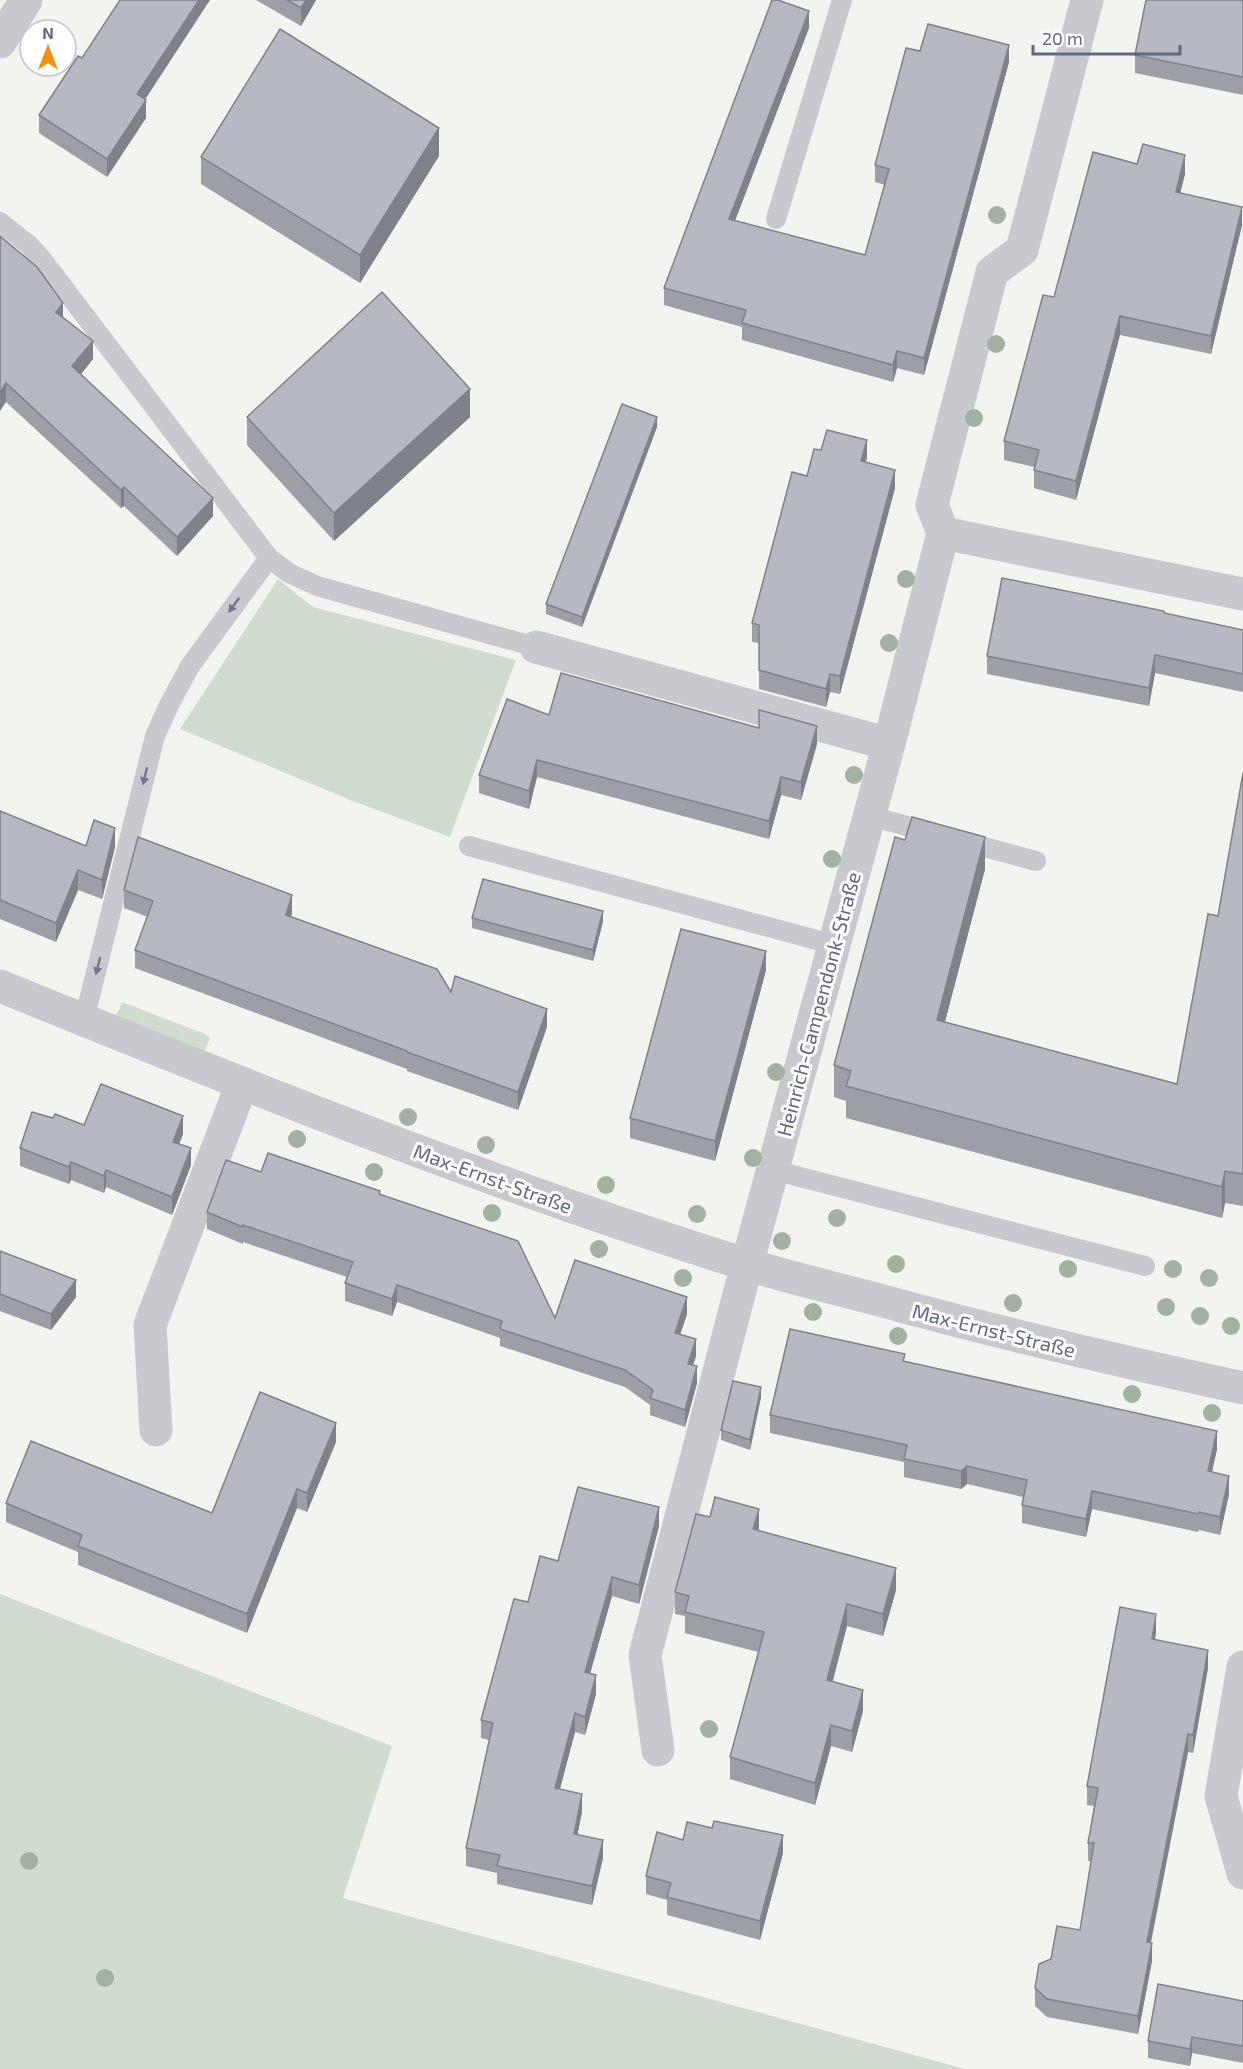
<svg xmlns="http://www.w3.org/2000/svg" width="1243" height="2069" viewBox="0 0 1243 2069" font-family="'Exo 2',sans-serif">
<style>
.green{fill:#d1dcd0}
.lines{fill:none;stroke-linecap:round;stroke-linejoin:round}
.lane{stroke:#c8c9ce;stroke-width:20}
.street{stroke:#c8c9ce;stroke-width:33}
.tree{fill:#a2b1a2}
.wall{fill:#9d9fa7}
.shaded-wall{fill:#7f8288}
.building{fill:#b6b9c2;stroke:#7f8288;stroke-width:1.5}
.oneway{fill:#70778f}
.labels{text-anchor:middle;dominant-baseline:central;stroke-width:6;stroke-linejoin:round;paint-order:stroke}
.street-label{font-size:20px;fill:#606884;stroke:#fff}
</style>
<rect width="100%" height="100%" fill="#f3f4ef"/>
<g class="green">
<polygon points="278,579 313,607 516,660 450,837 350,800 180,729"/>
<polygon points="122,1002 205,1034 210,1038 204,1053 115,1019"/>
<polygon points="0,1594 392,1746 343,1898 965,2069 0,2069"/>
</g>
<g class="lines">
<g class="lane">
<polyline points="776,219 842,0"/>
<polyline points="0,222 29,245 41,258 269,558 289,573 317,586 536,647"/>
<polyline points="870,816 1036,861"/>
<polyline points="469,846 835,945"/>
<polyline points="84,1020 155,736 170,703 190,666 269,558"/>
<polyline points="773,1170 1145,1266"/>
</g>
<g class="street">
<polyline points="0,42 26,0"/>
<polyline points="943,533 1243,594"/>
<polyline points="536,647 889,744"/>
<path d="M0 986C246 1086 492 1185 745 1264 787 1277 830 1287 872 1298 995 1332 1119 1361 1243 1388"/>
<polyline points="156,1430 150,1325 242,1084"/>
<polyline points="1243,1667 1221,1796 1243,1873"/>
<polyline points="658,1750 645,1655 747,1264 889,744 943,533 932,505 992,272 1022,250 1087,0"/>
</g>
</g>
<g class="tree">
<circle cx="997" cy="215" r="9"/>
<circle cx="996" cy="344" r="9"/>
<circle cx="974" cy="418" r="9"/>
<circle cx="906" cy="579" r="9"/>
<circle cx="889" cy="643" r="9"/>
<circle cx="854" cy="775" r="9"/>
<circle cx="832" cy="859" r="9"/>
<circle cx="776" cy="1072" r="9"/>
<circle cx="408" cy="1117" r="9"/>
<circle cx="297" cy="1139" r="9"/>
<circle cx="486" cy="1145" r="9"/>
<circle cx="753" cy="1158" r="9"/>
<circle cx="374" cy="1172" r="9"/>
<circle cx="606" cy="1185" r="9"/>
<circle cx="492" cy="1213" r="9"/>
<circle cx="697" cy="1214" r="9"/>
<circle cx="837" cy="1218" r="9"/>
<circle cx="782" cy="1241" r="9"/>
<circle cx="599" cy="1249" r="9"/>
<circle cx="896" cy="1264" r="9"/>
<circle cx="1068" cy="1269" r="9"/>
<circle cx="1173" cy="1269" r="9"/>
<circle cx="683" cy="1278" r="9"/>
<circle cx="1209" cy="1278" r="9"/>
<circle cx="1013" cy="1303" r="9"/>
<circle cx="1166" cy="1307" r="9"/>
<circle cx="813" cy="1312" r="9"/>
<circle cx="1200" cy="1316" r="9"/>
<circle cx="1231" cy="1326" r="9"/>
<circle cx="898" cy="1336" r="9"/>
<circle cx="1132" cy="1394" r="9"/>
<circle cx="1212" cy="1413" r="9"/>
<circle cx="709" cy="1729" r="9"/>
<circle cx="29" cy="1861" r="9"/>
<circle cx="105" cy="1978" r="9"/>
</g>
<g class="wall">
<polygon points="256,0 316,0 301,26"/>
<polygon points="1243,0 1243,95 1135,73 1135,55"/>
<polygon points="809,28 735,221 865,255 885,185 875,182 875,165 920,51 1009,62 924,375 897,368 893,382 742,340 742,327 664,305 664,288"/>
<polygon points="145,100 146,118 107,177 39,133 39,115"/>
<polygon points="439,156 360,283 201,184 201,157"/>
<polygon points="1137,164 1185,174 1180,193 1242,225 1211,354 1120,335 1076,500 1034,488 1034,467 1004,460 1004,441 1054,297"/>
<polygon points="0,236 63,317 93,359 81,374 213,516 177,556 124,506 121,508 6,402"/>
<polygon points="247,417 470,417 334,541 247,445"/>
<polygon points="657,427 582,627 546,614 546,604"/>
<polygon points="867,458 865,462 895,488 840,694 830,692 826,707 759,689 759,643 752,642 752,623 807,476"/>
<polygon points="1164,613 1243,630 1243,692 1155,673 1149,706 987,674 987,656"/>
<polygon points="549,715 817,744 801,800 781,795 769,839 537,777 529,809 479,793 479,775"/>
<polygon points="1243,773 1243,1206 1225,1203 1222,1218 846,1118 846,1101 834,1097 834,1065 905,840 985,869 945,1022 1177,1084 1218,916"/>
<polygon points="0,811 86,846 115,847 102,899 78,890 56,942 0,919"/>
<polygon points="124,890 292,913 291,917 451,992 547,1027 518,1110 407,1071 407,1069 135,968 135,950 148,917 124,908"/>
<polygon points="472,918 603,921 593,961 472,928"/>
<polygon points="766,970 715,1161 630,1138 630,1118"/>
<polygon points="84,1125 183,1134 179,1144 191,1165 172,1215 106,1187 104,1193 71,1180 69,1184 20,1166 20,1148"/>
<polygon points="261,1172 380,1194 555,1318 687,1314 680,1334 696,1356 693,1365 697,1383 685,1427 650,1415 650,1405 625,1387 500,1346 500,1338 397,1302 392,1316 345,1301 345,1283 347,1277 243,1242 243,1244 207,1229 207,1212"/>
<polygon points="0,1251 76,1297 51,1330 0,1311"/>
<polygon points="905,1361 1217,1449 1212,1472 1229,1494 1220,1535 1199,1530 1198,1532 1092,1509 1086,1537 1022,1523 1022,1505 1023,1497 967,1484 961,1489 904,1477 904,1462 770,1433 770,1415"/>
<polygon points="761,1397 750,1450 721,1440 721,1430"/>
<polygon points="336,1442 307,1512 297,1508 247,1633 78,1565 78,1552 6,1522 6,1503 212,1513"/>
<polygon points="659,1526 639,1604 612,1596 590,1674 596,1694 585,1735 575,1732 560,1789 582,1812 577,1835 603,1858 592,1905 497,1884 497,1873 466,1866 466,1848 489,1740 481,1738 481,1720 528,1602 558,1561"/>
<polygon points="759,1531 896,1590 883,1636 847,1626 833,1681 863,1711 852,1752 831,1746 815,1805 730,1779 730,1757 758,1652 685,1633 685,1616 675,1614 675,1592"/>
<polygon points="1156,1632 1155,1639 1208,1668 1193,1753 1188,1752 1151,1943 1152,1961 1138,2034 1047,2017 1035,2006 1035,1988 1051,1959 1080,1930 1091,1861 1088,1861 1088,1843 1094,1806 1087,1805 1087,1786"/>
<polygon points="683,1840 783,1853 760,1940 667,1915 667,1900 646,1894 646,1876"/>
<polygon points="1243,2001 1243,2063 1192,2053 1190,2066 1148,2058 1148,2041"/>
</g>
<g class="shaded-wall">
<polygon points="199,0 210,0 137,112 137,94"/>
<polygon points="306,0 316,0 301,26 301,8"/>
<polygon points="809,11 809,28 729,236 729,219"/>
<polygon points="1009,45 1009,62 924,375 924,358"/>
<polygon points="146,100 146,118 107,177 107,159"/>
<polygon points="439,128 439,156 360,283 360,255"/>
<polygon points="1185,155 1185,174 1176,210 1176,192"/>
<polygon points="1242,207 1242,225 1211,354 1211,336"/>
<polygon points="63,303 63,322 56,312"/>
<polygon points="1120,316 1120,335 1076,500 1076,481"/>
<polygon points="93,341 93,359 72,385 72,366"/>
<polygon points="897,351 897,368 893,382 893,365"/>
<polygon points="6,383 6,402 0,411 0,393"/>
<polygon points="470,389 470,417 334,541 334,513"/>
<polygon points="657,417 657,427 582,627 582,617"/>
<polygon points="867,440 867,458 861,479 861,461"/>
<polygon points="895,470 895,488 840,694 840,676"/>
<polygon points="124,487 124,506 121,508 121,490"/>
<polygon points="213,498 213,516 177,556 177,537"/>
<polygon points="1155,655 1155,673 1149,706 1149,688"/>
<polygon points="830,674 830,692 826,707 826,689"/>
<polygon points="817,726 817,744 801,800 801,782"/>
<polygon points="537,760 537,777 529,809 529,791"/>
<polygon points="781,777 781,795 769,839 769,821"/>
<polygon points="115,828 115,847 102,899 102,880"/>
<polygon points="985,837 985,869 937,1052 937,1020"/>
<polygon points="78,870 78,890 56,942 56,923"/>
<polygon points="292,895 292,913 286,933 286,915"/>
<polygon points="603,911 603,921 593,961 593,950"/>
<polygon points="766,951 766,970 715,1161 715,1141"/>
<polygon points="547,1009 547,1027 518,1110 518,1092"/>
<polygon points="183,1116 183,1134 173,1159 173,1142"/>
<polygon points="191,1148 191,1165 172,1215 172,1197"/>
<polygon points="71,1162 71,1180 69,1184 69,1167"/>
<polygon points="106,1170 106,1187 104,1193 104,1176"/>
<polygon points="1225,1171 1225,1203 1222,1218 1222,1187"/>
<polygon points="76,1280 76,1297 51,1330 51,1314"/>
<polygon points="397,1285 397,1302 392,1316 392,1299"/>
<polygon points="687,1297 687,1314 675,1350 675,1333"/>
<polygon points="696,1339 696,1356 688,1381 688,1364"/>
<polygon points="697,1366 697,1383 685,1427 685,1410"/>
<polygon points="761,1387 761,1397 750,1450 750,1440"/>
<polygon points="336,1423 336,1442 307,1512 307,1493"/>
<polygon points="1217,1431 1217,1449 1208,1489 1208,1471"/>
<polygon points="967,1466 967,1484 961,1489 961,1471"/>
<polygon points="1229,1476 1229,1494 1220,1535 1220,1517"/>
<polygon points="297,1489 297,1508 247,1633 247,1614"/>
<polygon points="1092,1491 1092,1509 1086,1537 1086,1519"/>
<polygon points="659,1507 659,1526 639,1604 639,1585"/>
<polygon points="759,1509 759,1530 753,1551 753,1529"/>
<polygon points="896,1568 896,1590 883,1636 883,1614"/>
<polygon points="612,1577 612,1596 585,1691 585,1672"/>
<polygon points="847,1604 847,1626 827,1701 827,1680"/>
<polygon points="1156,1614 1156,1632 1152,1657 1152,1639"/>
<polygon points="1208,1650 1208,1668 1193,1753 1193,1735"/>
<polygon points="596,1675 596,1694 585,1735 585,1717"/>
<polygon points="863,1690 863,1711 852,1752 852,1731"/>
<polygon points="575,1713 575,1732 555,1807 555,1788"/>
<polygon points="831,1725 831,1746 815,1805 815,1783"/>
<polygon points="1188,1734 1188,1752 1147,1960 1147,1942"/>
<polygon points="582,1794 582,1812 574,1852 574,1834"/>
<polygon points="783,1835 783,1853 760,1940 760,1921"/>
<polygon points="603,1840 603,1858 592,1905 592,1886"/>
<polygon points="1152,1943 1152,1961 1138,2034 1138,2016"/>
<polygon points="1192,2037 1192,2053 1190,2066 1190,2049"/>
</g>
<g class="building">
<polygon points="120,0 199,0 137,94 146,100 107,159 39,115 78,56 82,58"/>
<polygon points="287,0 306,0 301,8"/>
<polygon points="772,0 778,0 809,11 729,219 865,255 889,169 875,165 906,48 920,51 928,24 1009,45 924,358 897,351 893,365 742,323 746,310 664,288"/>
<polygon points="1146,0 1243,0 1243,77 1135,55"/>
<polygon points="280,29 439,128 360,255 201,157"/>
<polygon points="1143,144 1185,155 1176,192 1242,207 1211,336 1120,316 1076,481 1034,470 1039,450 1004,441 1043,295 1054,297 1093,152 1137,164"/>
<polygon points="0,236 37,267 63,303 56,312 93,341 72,366 213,498 177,537 124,487 121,490 6,383 0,393"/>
<polygon points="382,292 470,389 334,513 247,417"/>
<polygon points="622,404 657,417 582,617 546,604"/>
<polygon points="827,430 867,440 861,461 895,470 840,676 830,674 826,689 759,670 759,625 752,623 792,472 807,476 814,449 821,450"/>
<polygon points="1002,578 1164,611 1164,613 1243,630 1243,674 1155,655 1149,688 987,656"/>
<polygon points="561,673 759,728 759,710 817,726 801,782 781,777 769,821 537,760 529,791 479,775 507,699 549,715"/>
<polygon points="1243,773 1243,1174 1225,1171 1222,1187 846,1086 851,1071 834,1065 895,837 905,840 912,817 985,837 937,1020 1177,1084 1208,914 1218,916"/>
<polygon points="0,811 86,846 94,820 115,828 102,880 78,870 56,923 0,900"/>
<polygon points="138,837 292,895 286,915 437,969 451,992 455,976 547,1009 518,1092 407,1052 407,1051 135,950 153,901 124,890"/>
<polygon points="483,879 603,911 593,950 472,918"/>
<polygon points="681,929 766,951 715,1141 630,1118"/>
<polygon points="101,1084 183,1116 173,1142 191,1148 172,1197 106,1170 104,1176 71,1162 69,1167 20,1148 32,1112 53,1118 55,1114 84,1125"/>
<polygon points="268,1153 380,1191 379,1194 518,1241 555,1318 575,1260 687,1297 675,1333 696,1339 688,1364 697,1366 685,1410 650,1398 653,1390 625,1370 500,1329 502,1321 397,1285 392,1299 345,1283 353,1262 243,1225 243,1227 207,1212 226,1160 261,1172"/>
<polygon points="0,1251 76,1280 51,1314 0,1294"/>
<polygon points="790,1329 905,1354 903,1361 1217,1431 1208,1471 1229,1476 1220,1517 1199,1512 1198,1514 1092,1491 1086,1519 1022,1505 1027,1480 967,1466 961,1471 904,1459 907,1445 770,1415"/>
<polygon points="733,1381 761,1387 750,1440 721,1430"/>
<polygon points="260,1392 336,1423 307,1493 297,1489 247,1614 78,1546 82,1535 6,1503 31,1441 212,1513"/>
<polygon points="578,1487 659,1507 639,1585 612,1577 585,1672 596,1675 585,1717 575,1713 555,1788 582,1794 574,1834 603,1840 592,1886 497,1866 500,1855 466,1848 493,1723 481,1720 514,1599 528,1602 540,1556 558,1561"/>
<polygon points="715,1497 759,1509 753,1529 896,1568 883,1614 847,1604 827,1680 863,1690 852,1731 831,1725 815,1783 730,1757 764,1632 685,1612 689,1596 675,1592 696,1514 710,1517"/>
<polygon points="1120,1607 1156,1614 1152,1639 1208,1650 1193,1735 1188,1734 1147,1942 1152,1943 1138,2016 1047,1999 1035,1988 1039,1964 1051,1959 1057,1926 1080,1930 1094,1843 1088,1843 1098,1788 1087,1786"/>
<polygon points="714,1821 783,1835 760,1921 667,1897 671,1883 646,1876 657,1832 683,1840 687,1822 712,1828"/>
<polygon points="1158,1984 1243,2001 1243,2046 1192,2037 1190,2049 1148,2041"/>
</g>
<defs><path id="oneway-solid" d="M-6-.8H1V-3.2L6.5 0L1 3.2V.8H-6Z" transform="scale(1.5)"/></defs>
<g class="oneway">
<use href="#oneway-solid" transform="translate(234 605) rotate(126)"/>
<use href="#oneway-solid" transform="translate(145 776) rotate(103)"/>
<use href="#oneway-solid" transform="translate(98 966) rotate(104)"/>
</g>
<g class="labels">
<g class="street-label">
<text transform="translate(818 1004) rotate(-75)">Heinrich-Campendonk-Straße</text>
<text transform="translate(493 1178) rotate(20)">Max-Ernst-Straße</text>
<text transform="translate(994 1330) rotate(14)">Max-Ernst-Straße</text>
</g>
</g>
<g transform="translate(48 48)"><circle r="28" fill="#ffffff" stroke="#bfc3ce" stroke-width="1.5"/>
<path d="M0-4.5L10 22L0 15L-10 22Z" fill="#f58f0f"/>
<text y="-9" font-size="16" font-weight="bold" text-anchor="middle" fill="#606884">N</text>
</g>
<path d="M1033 45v9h147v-9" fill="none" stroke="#606884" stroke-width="3"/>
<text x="1042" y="45" font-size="18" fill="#606884" stroke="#ffffff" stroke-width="4.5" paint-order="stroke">20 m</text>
</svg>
